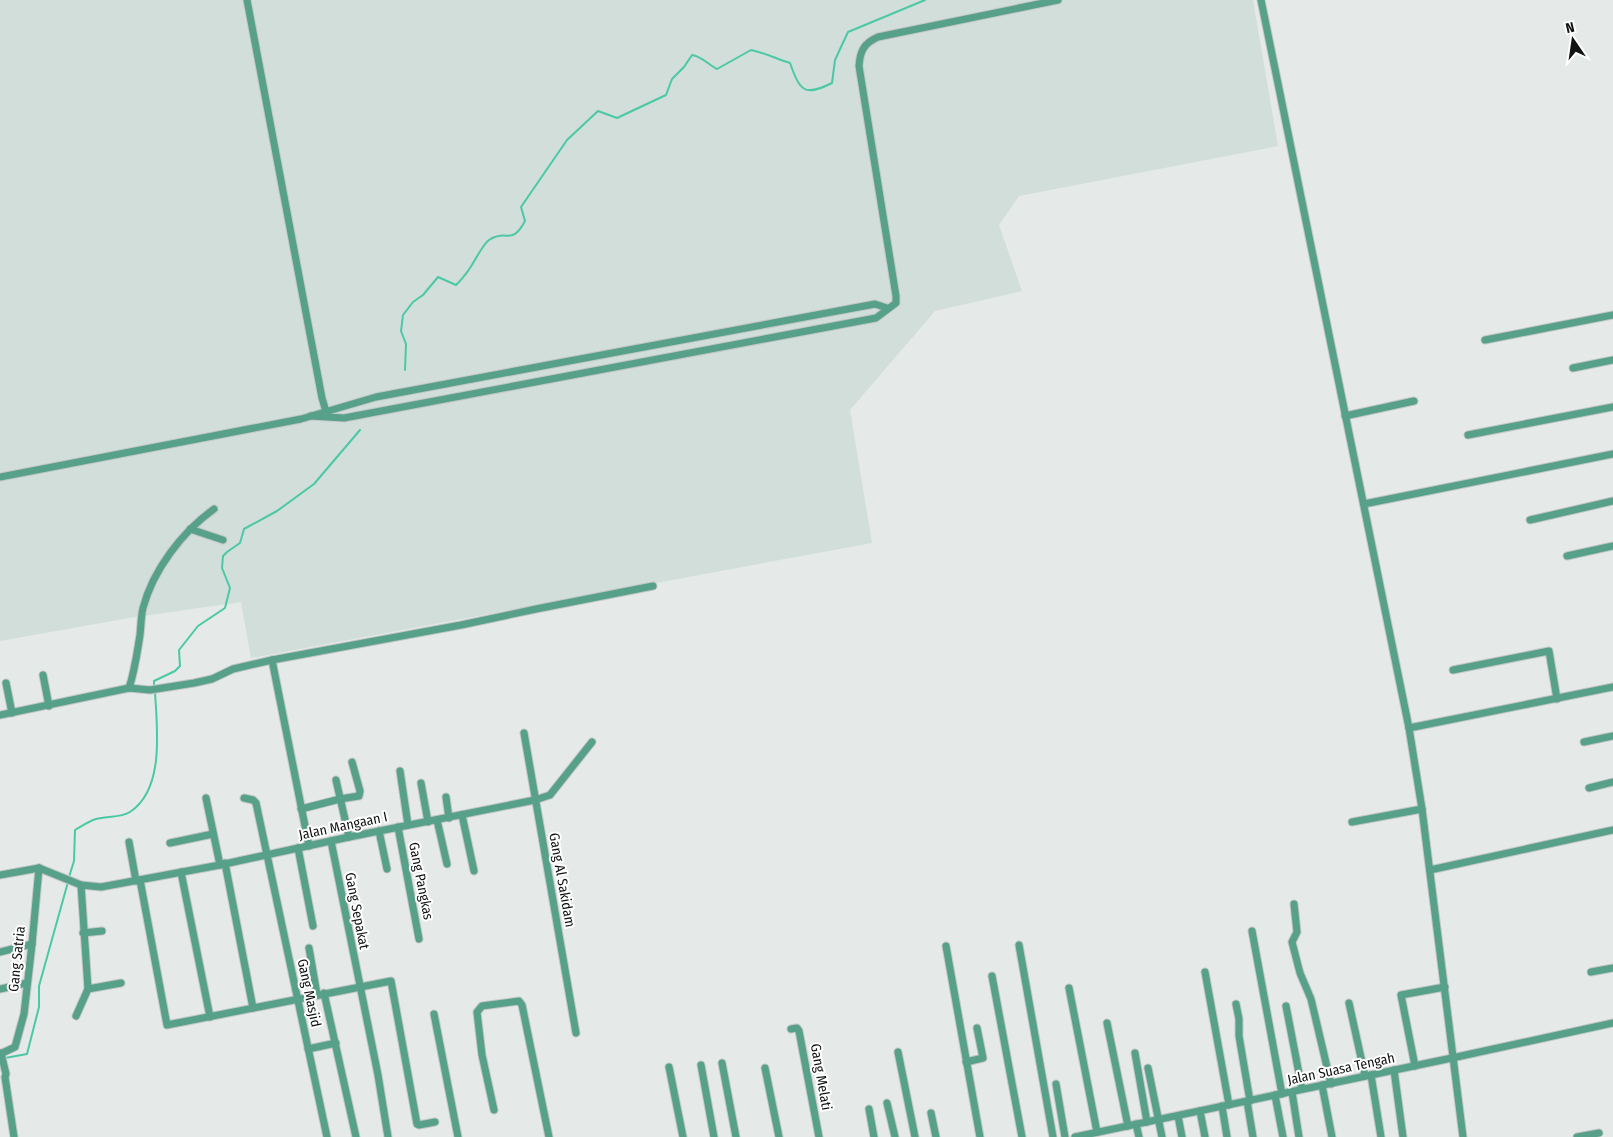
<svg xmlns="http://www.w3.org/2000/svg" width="1613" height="1137" viewBox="0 0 1613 1137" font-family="'Fira Sans Condensed',sans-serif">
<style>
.built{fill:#d1ded9}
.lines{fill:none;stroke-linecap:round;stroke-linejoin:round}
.stream{stroke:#4bc8a5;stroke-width:2}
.minor-casing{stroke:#c3c7c5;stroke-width:9}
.minor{stroke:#57a089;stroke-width:7}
.labels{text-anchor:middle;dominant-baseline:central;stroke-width:4;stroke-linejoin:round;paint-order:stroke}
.street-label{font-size:14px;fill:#111212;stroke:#fff}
</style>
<rect width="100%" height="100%" fill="#e5e9e7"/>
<polygon class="built" points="0,0 1253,0 1278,146 1019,196 999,225 1022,291 935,311 850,410 872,543 251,658 241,602 129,618 0,641"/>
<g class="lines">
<g class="stream">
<path d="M405 370 406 344 401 331 403 315 413 302 423 295 438 277 456 285C459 282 462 279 464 276 473 267 480 247 489 240 507 228 511 247 525 221L521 207 567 140 598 111 617 118 666 95 672 79 684 67 692 55C701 56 709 65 717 69L751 50C765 53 777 59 790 63 800 91 804 97 832 83L835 60 848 32 925 0"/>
<polyline points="154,687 154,681 175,671 180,666 179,650 198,626 225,608 230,588 222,568 223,556 227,552 240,543 244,529 277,511 314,484 360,430"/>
<path d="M69 877 74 861 75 830C82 826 89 821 96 819 106 816 121 818 130 812 165 789 157 728 155 692"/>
<polyline points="5,1058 27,1054 39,1007 39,986 68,882"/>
</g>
<defs>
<g id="minor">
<polyline points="247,0 322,398 327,415"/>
<polyline points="1261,0 1409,728 1422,809 1463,1137"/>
<polyline points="1485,340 1613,315"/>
<polyline points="1573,368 1613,360"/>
<path d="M311 416 344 418 876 318 896 303V296L859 66C860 51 864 43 878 37L1058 0"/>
<polyline points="1345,416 1414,401"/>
<polyline points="1468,435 1613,407"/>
<polyline points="0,477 301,419 376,397 875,304 887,308"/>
<polyline points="1364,504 1613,454"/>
<polyline points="1530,520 1613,501"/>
<polyline points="190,529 223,540"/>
<polyline points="1567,556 1613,546"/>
<polyline points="272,660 309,846"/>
<polyline points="1453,670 1549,651 1557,699"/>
<polyline points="43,675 49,706"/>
<polyline points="6,683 12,713"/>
<path d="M129 688C135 670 137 653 140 635 141 626 141 616 143 608 153 570 182 532 214 509"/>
<polyline points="0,715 129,688 150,690 194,683 212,679 233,669 272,660 461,625 536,609 653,586"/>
<polyline points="1409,728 1613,687"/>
<polyline points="524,733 576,1033"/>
<polyline points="1584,742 1613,736"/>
<polyline points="400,771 408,825"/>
<polyline points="336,780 349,837"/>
<polyline points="421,783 428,822"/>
<polyline points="1589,788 1613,782"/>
<polyline points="446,797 449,818"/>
<polyline points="206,798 220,865"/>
<polyline points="244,798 253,800 256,803 327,1137"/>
<polyline points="301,809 340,799 359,796 360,791 352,762"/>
<polyline points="462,815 474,871"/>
<polyline points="437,820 447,864"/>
<polyline points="1352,822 1422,809"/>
<polyline points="398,827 419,939"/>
<polyline points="379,831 387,869"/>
<polyline points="331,841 378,1075 388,1137"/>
<polyline points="129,842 136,881"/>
<polyline points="170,843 213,834"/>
<polyline points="298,848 313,926"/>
<polyline points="225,863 253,1008"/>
<polyline points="39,868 81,885 101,887 220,865 349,837 535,800 550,795 592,742"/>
<polyline points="1430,870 1613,830"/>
<polyline points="181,872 210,1017"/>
<polyline points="0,875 39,868"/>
<polyline points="140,880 167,1025 391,981 417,1124 419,1125 435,1122"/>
<polyline points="1294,904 1297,932 1292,942 1300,973 1311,999 1331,1084"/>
<polyline points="1252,931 1282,1094"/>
<polyline points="83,933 102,931"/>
<polyline points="1019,945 1053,1137"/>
<polyline points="946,946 980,1137"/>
<polyline points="309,948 317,994"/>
<polyline points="0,952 32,944"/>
<polyline points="1205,972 1229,1105"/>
<polyline points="1591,972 1613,968"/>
<polyline points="992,976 1022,1137"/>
<polyline points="1069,988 1097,1132"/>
<polyline points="0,989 27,983"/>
<polyline points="88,989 121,983"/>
<polyline points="324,993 356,1137"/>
<polyline points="1349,1003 1365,1076"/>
<polyline points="1236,1004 1239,1019 1239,1036 1250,1101"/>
<polyline points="1286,1006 1302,1089"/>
<polyline points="434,1014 458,1137"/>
<polyline points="76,1016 88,989 81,885"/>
<polyline points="1107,1023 1128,1126"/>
<polyline points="791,1029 797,1028 799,1031 819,1137"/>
<polyline points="308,1049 336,1043"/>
<polyline points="898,1052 915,1137"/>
<polyline points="1,1053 6,1074 5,1077 14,1137"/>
<polyline points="1135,1053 1147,1122"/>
<polyline points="0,1054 15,1047 24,1014 32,944 39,868"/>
<polyline points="966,1062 983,1058 977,1028"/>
<polyline points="722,1063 736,1137"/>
<polyline points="701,1065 714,1137"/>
<polyline points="1415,1066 1401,995 1445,987"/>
<polyline points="669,1067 683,1137"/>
<polyline points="765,1068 779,1137"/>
<polyline points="1148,1068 1162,1137"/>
<polyline points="1394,1070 1403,1137"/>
<polyline points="1371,1075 1381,1137"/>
<polyline points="1056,1084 1065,1137"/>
<polyline points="1322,1085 1332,1137"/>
<polyline points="1292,1092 1299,1137"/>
<polyline points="1275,1095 1283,1137"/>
<polyline points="1247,1101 1253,1137"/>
<polyline points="887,1103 895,1137"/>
<polyline points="1222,1106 1227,1137"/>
<polyline points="869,1109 874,1137"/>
<polyline points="494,1110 482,1055 477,1012 482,1006 519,1001 522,1005 549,1137"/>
<polyline points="1200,1111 1205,1137"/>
<polyline points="931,1113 936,1137"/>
<polyline points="1178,1116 1182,1137"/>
<polyline points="1136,1124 1139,1137"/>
<polyline points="1075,1137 1452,1058 1613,1023"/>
<polyline points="1577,1137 1599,1133"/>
</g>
</defs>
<use href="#minor" class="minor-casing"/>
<use href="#minor" class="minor"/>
</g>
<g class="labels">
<g class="street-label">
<text transform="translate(343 826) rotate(-12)">Jalan Mangaan I</text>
<text transform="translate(562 880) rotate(80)">Gang Al Sakidam</text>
<text transform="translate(421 881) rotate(79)">Gang Pangkas</text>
<text transform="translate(357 911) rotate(79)">Gang Sepakat</text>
<text transform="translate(17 959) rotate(-84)">Gang Satria</text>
<text transform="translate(309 993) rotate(78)">Gang Masjid</text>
<text transform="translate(1341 1069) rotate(-12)">Jalan Suasa Tengah</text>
<text transform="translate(821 1077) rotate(80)">Gang Melati</text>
</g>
</g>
<g transform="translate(1573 40) rotate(347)" stroke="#ffffff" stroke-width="4" paint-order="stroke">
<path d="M0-4L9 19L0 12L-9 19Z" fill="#111212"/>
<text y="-8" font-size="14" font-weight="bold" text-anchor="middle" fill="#111212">N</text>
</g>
</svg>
